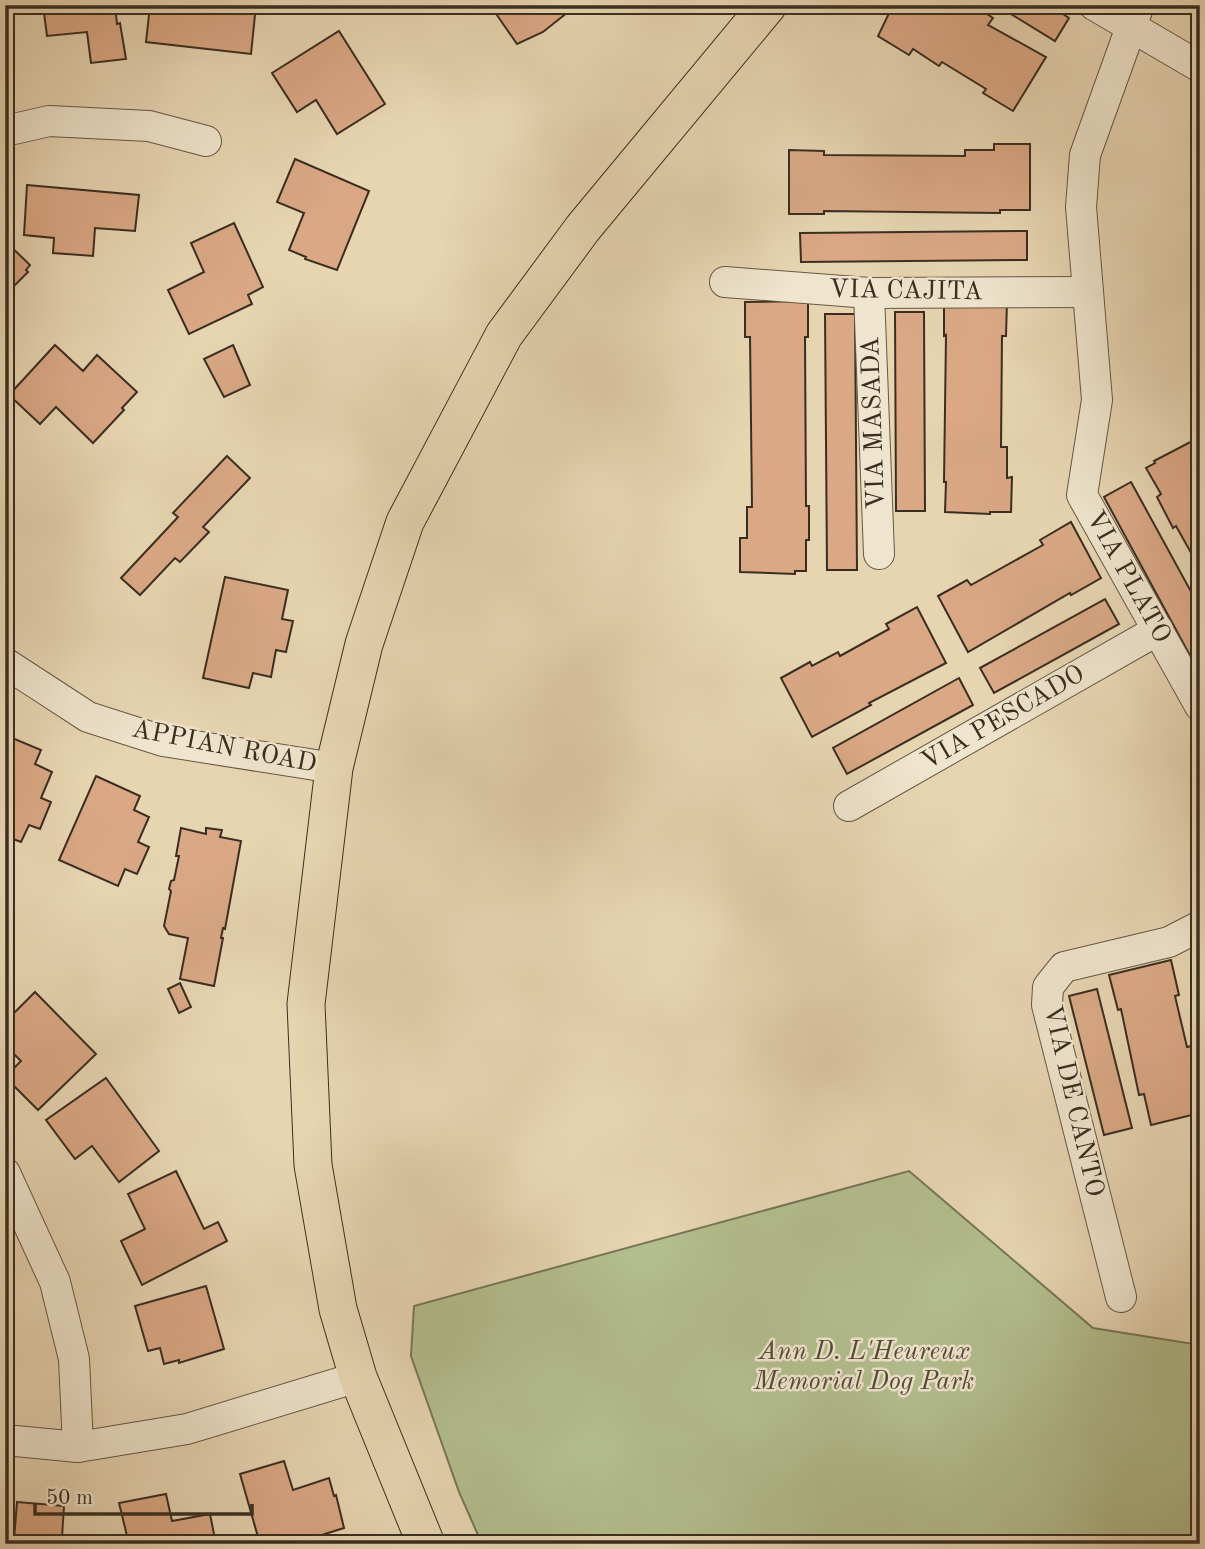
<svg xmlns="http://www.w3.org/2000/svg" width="1205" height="1549" viewBox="0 0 1205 1549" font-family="'Old Standard TT',serif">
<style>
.green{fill:#b3be8e;stroke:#767658;stroke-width:2}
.building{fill:#daa885;stroke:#3a2e21;stroke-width:2}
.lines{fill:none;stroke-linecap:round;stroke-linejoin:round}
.minor-casing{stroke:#655845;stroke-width:32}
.major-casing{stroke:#3a2e21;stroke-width:39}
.minor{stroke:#efe4cd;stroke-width:30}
.major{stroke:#e7d5b2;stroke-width:37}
.labels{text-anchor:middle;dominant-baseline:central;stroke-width:5;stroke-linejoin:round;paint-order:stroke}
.street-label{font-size:26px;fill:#3a2e21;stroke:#efe4cd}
.park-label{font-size:26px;font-style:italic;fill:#524b37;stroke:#efe4cd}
</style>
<rect width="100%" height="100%" fill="#e7d5b2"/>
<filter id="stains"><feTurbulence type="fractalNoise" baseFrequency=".00286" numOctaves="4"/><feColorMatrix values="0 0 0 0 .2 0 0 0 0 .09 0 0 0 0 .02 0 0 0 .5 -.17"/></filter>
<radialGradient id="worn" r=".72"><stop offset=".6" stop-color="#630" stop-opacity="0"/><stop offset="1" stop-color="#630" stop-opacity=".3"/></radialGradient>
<polygon class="green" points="909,1171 1093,1328 1200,1345 1200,1544 482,1544 459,1492 411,1356 414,1306"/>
<g class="building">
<polygon points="43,5 115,5 117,24 120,23 126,59 91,63 87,32 47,36"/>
<polygon points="185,5 256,5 251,54 146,42 150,6 184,10"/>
<polygon points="490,5 563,5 568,12 543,32 517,44"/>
<polygon points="893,5 962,5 971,11 975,6 993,18 988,25 1046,57 1013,111 983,93 986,89 942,62 939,66 913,49 909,55 878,36"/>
<polygon points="996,5 1049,5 1069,18 1055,41"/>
<polygon points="339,31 385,104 337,134 316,100 297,112 272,73"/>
<polygon points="994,144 1030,144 1030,210 1000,210 1000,213 824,211 824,214 789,214 789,150 824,151 824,155 965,156 965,150 994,150"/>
<polygon points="295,159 369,191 337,270 305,259 306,257 289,250 304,213 277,202"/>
<polygon points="27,185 139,195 135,231 95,228 93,256 53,253 54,238 24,235"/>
<polygon points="234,223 263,287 248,295 252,304 189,334 168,290 204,272 191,243"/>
<polygon points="1027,231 1027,260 801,262 800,233"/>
<polygon points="5,241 30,265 26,270 28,272 5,295"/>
<polygon points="944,300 1007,301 1006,336 1002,336 1001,447 1007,447 1007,478 1012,477 1011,512 990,512 990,514 945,512 946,482 944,482 946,335 944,336"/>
<polygon points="808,301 808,337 805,337 806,506 809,506 809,540 806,540 806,571 795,571 795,574 740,572 740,538 747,538 747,507 752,507 750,337 745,337 745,302"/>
<polygon points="895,312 924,312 925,511 896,511"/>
<polygon points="825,314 855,314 857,570 827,570"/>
<polygon points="55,345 83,371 97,355 137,392 122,408 124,410 93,443 56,407 40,424 9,395"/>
<polygon points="233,345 250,385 224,397 204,359"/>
<polygon points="1200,437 1200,569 1176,526 1173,528 1157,497 1161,494 1146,468 1155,463 1154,461"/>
<polygon points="227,456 250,478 203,527 209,532 180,562 175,558 140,595 121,578 178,517 173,513"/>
<polygon points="1131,482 1200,608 1200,674 1104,497"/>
<polygon points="1071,522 1101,578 1071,595 1070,593 968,652 938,596 967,580 971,585 1043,545 1040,540"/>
<polygon points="225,577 288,590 282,619 293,621 286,652 276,650 271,677 253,673 249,688 203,678"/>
<polygon points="1105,599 1119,624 994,693 980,668"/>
<polygon points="917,607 946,663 869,703 871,705 812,737 781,678 810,662 812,666 838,652 840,656 889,629 886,624"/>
<polygon points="959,678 973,705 847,774 833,748"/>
<polygon points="5,735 41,750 35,764 52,772 41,798 51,802 40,829 29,825 21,842 5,836"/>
<polygon points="96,776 140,796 134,810 149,817 138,842 149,847 137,874 125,869 118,886 59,860"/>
<polygon points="181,828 206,834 206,828 222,830 220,837 241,841 225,929 223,928 221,938 223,938 214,986 180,979 188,938 169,934 164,926 171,891 169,889 171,881 174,880 179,856 176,856"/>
<polygon points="1171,960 1179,995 1175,996 1187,1047 1192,1046 1200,1077 1200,1113 1151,1125 1144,1094 1139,1095 1121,1009 1118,1010 1109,975"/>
<polygon points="180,983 191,1007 179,1013 168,989"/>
<polygon points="1097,989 1132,1128 1104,1135 1069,996"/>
<polygon points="35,992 96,1054 38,1110 5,1077 21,1061 5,1045 5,1022"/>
<polygon points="106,1078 159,1151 119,1182 92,1146 75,1159 46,1120"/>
<polygon points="176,1171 204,1229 218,1222 227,1241 142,1285 121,1241 145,1229 128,1194"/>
<polygon points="206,1286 224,1349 179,1363 179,1360 164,1364 160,1348 148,1351 135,1306"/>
<polygon points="284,1461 293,1490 329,1478 334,1496 336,1495 344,1528 293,1544 260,1544 240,1474"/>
<polygon points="166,1494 172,1521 210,1514 215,1539 232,1536 234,1544 129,1544 119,1503"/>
<polygon points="17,1502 64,1506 62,1537 102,1540 102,1544 16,1544 17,1540 14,1540"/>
</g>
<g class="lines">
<defs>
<g id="minor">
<polyline points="1094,5 1200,67"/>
<polyline points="1139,5 1085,155 1081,207 1097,400 1082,495 1200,706"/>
<polyline points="5,131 49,121 149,126 206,141"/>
<polyline points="725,282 869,293 1088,292"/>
<polyline points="869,293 879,554"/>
<polyline points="5,663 88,717 163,741 334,768"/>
<polyline points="849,806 1158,630"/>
<polyline points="5,1173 55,1282 74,1359 78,1447"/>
<polyline points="1121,1297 1047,1005 1048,987 1064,967 1169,942 1200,926"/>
<polyline points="5,1440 78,1447 187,1429 358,1377"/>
</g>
<polyline id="major" points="426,1544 358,1377 338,1309 313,1165 306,1004 334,768 364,644 405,522 504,335 583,228 768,5"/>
</defs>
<use href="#minor" class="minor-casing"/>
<use href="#major" class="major-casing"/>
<use href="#minor" class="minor"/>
<use href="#major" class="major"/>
</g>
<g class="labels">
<g class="street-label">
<text transform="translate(906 291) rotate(1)">VIA CAJITA</text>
<text transform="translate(874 423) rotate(-92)">VIA MASADA</text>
<text transform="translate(1128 577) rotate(61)">VIA PLATO</text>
<text transform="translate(1003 718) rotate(-30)">VIA PESCADO</text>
<text transform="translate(224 747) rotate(11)">APPIAN ROAD</text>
<text transform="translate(1073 1101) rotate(77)">VIA DE CANTO</text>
</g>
<g class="park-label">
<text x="864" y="1352">Ann D. L'Heureux<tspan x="864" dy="30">Memorial Dog Park</tspan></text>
</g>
</g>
<rect width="1205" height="1549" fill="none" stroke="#e7d5b2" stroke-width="28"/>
<rect x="7" y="7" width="1191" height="1535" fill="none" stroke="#3a2e21" stroke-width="3.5"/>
<rect x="14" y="14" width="1177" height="1521" fill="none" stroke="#3a2e21" stroke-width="2"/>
<path d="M35 1504v10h217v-10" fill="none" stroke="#3a2e21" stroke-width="3.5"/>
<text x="46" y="1504" font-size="21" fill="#3a2e21" stroke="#efe4cd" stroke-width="5" paint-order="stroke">50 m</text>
<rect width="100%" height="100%" filter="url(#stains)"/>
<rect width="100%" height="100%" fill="url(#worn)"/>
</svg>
